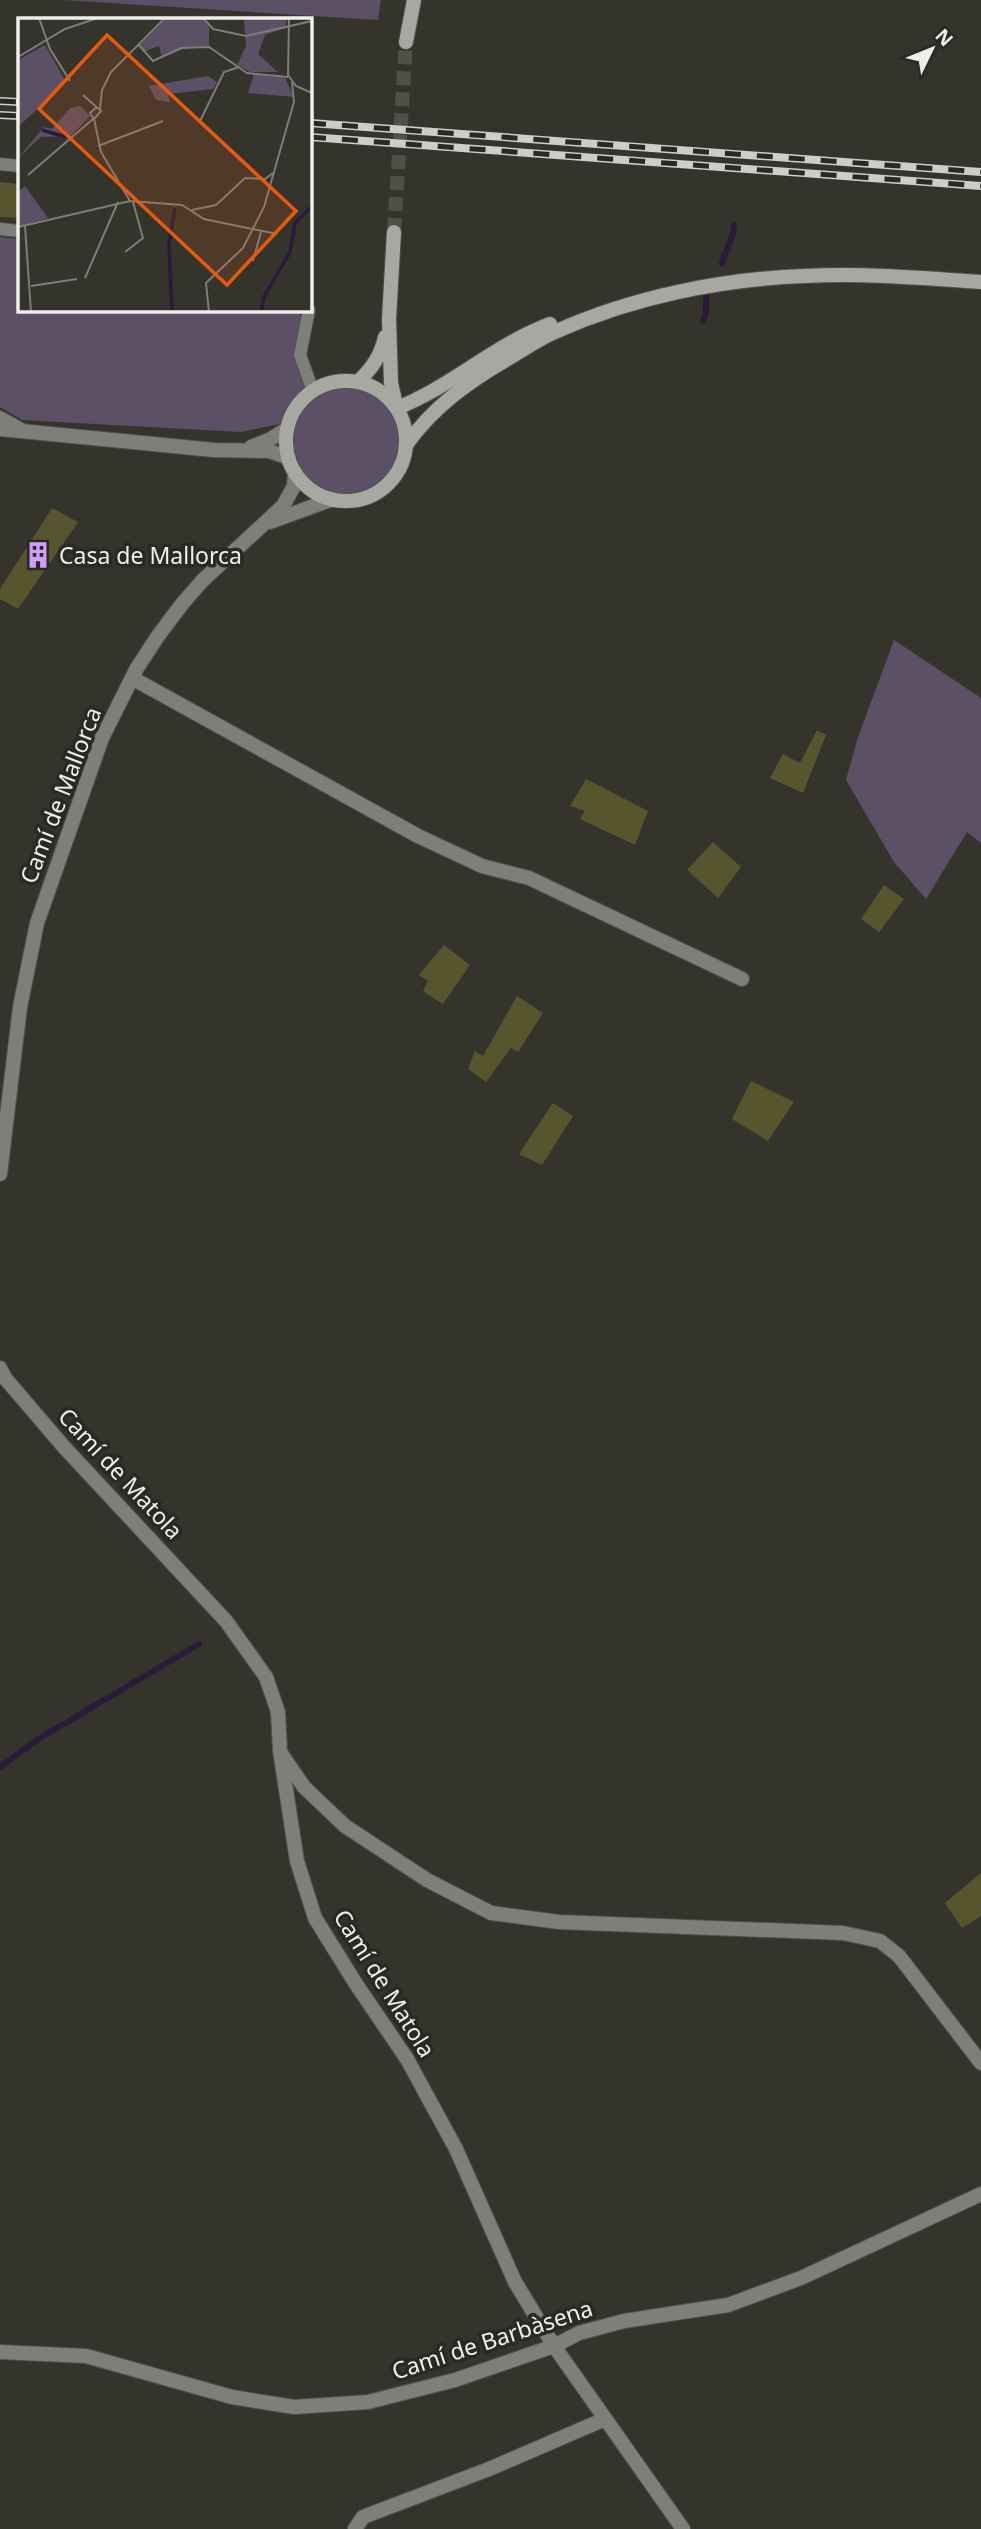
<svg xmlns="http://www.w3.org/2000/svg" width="981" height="2529" viewBox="0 0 981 2529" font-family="'Noto Sans',sans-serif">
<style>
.green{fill:#5b5066}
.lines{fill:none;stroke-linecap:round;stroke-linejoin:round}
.stream{stroke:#2b1a39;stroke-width:6}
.building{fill:#56552d}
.secondary-tunnel{stroke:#505049;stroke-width:14;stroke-dasharray:14 7;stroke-linecap:butt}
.lane-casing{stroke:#52524b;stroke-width:14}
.street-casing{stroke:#52524b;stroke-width:16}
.secondary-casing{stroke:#52524b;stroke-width:16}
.lane{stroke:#7e7e7a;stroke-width:12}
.street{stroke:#7e7e7a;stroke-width:14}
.secondary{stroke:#a8a8a2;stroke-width:14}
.rail-casing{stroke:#cdcdc9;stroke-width:8}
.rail{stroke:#2a2a23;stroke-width:5;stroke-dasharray:16;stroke-linecap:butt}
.labels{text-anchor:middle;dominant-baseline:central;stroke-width:7;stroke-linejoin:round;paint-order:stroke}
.poi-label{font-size:23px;fill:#eeeeea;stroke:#2a2a23;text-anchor:start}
.street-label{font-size:23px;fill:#eeeeea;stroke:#2a2a23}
.inset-river{fill:none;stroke:#2b1a39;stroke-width:3.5}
.inset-road{fill:none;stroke:#7e7e79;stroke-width:2}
.view{fill:#e8590c;fill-opacity:0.15;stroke:#e8590c;stroke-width:3.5}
.inset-edge{fill:none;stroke:#eeeeea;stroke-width:3.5}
</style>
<rect width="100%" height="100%" fill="#34342d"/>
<g class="green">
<polygon points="63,0 381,0 378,20"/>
<polygon points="0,237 19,239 19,310 300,310 309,390 289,412 284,423 241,432 22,420 0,407"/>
<circle cx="346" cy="440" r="55"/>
<polygon points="894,640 981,698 981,843 967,832 926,899 894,862 846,780 858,737"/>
</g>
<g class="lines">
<g class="stream">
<path d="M722 264C725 250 734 239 734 225"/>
<polyline points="703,321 706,314 706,293"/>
<polyline points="0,1767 40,1738 199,1644"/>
</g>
</g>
<g class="building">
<polygon points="0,182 19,184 19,218 0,217"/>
<polygon points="52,508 78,522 18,609 0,599 0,589"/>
<polygon points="817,730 826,735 803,793 770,778 783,754 800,763"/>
<polygon points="586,779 648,811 635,845 580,819 585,811 570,806"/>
<polygon points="713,842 741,867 718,898 687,870"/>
<polygon points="884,885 904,899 879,932 861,919"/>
<polygon points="444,945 470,965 443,1004 423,991 428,981 419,975"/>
<polygon points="517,996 543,1013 518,1052 511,1048 486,1082 468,1069 475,1051 483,1056"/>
<polygon points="751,1081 794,1102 768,1141 732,1119"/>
<polygon points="553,1103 573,1116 542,1165 519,1154"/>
<polygon points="981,1873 981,1916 962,1928 945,1903"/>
</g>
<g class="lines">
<polyline class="secondary-tunnel" points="394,232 406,42"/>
<defs>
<g id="lane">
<polyline points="0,164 19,166"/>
<polyline points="0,229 19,231"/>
<polyline points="309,310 300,355 313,391"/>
<polyline points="0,417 25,431"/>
</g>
<g id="street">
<polyline points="0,429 214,450 269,451 289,458"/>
<polyline points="251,447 269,440 287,429"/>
<polyline points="270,522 333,499"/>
<polyline points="132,678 418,836 482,866 529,878 742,979"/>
<polyline points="0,1174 20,1007 37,923 102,738 137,668 158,636 182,604 202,581 283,506 294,486 295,472"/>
<polyline points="0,1368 5,1378 64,1447 226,1621 266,1677 278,1712 280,1751 297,1861 315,1918 356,1984 407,2059 456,2149 515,2282 554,2346 683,2529"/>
<polyline points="282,1755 304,1787 345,1826 427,1880 491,1913 559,1922 843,1933 880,1941 899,1956 981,2063"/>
<polyline points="0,2352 86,2356 232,2397 294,2407 368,2402 455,2380 554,2346 579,2333 624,2321 728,2305 801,2278 981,2194"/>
<polyline points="355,2529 363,2517 489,2469 605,2419"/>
</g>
<g id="secondary">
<polyline points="406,42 414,0"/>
<polyline points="394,232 389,319 391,383 396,405"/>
<circle cx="346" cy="441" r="60"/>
<path d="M358 382C372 368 381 356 385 337"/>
<path d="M397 408C451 387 494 345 550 324"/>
<path d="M406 445C434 406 469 381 511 357 526 348 540 338 557 331 633 297 722 279 805 276 864 273 923 278 981 282"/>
</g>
</defs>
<use href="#lane" class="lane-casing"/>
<use href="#street" class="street-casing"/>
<use href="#secondary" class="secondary-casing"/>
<use href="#lane" class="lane"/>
<use href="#street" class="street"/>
<use href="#secondary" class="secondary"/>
<defs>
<g id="rail">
<polyline points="0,101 19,102"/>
<polyline points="0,115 19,116"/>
<polyline points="310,123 981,172"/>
<polyline points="310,137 981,186"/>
</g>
</defs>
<use href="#rail" class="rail-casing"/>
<use href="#rail" class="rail"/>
</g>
<defs>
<symbol id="building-bare" viewBox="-9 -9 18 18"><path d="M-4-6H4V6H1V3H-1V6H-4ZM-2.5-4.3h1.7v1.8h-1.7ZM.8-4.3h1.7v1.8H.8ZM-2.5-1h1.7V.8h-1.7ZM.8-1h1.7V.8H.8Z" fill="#d19dfe" stroke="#2a2a23" stroke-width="2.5" paint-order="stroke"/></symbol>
</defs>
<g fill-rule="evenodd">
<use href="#building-bare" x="19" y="536" width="38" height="38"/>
</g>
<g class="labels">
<g class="poi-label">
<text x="59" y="555">Casa de Mallorca</text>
</g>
<g class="street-label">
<text transform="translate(60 795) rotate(-69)">Camí de Mallorca</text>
<text transform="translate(121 1473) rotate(47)">Camí de Matola</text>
<text transform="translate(385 1983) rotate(58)">Camí de Matola</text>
<text transform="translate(492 2339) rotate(-18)">Camí de Barbàsena</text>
</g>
</g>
<g transform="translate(18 18)">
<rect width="294" height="294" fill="#34342d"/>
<path d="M149 0H183L191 9V28L170 29 144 40 141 28 125 34 122 27ZM269 0 267 10 247 17 240 36 260 54H232L219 47 228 28 226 1ZM27 27 48 64 0 109V42ZM236 56 267 60 276 79 230 75ZM190 58 199 64 195 71 150 76 152 84 138 82 131 68ZM62 88 72 98 53 118 23 119 0 140 26 109 34 111 52 90ZM7 168 30 200 0 209V174Z" fill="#5b5066"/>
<path class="inset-river" d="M24 112 48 119M154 294 151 226 157 190M243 294 246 279 272 234 277 205 294 188"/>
<path class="inset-road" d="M21 0 32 31 52 63M185 0 195 11 228 18 294 3M271 0 270 57 278 68 294 75M120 26 135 43 163 30 191 29 229 55 270 59M0 39 47 11 80 0M65 77 83 93 76 101 72 95 79 89M82 91 84 72 93 54 147 0M76 101 83 134 112 183M182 103 206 54 221 49M80 128 145 103M10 157 75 101M174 192 198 187 227 160 247 161 255 155M7 208 13 294M0 209 112 183 164 187 186 201 259 216M107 234 125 220 115 184M235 243 243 214M67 260 100 184M13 268 59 261M191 294 188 265 225 230 246 189 276 84 274 64"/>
<path class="view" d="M89 17 278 193 209 267 21 91Z"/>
<rect width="294" height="294" class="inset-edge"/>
</g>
<g transform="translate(932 49) rotate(47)" stroke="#2a2a23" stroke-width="5" paint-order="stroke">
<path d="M0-5L12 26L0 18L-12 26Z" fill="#eeeeea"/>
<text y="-10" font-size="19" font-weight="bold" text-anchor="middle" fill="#eeeeea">N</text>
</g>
</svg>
